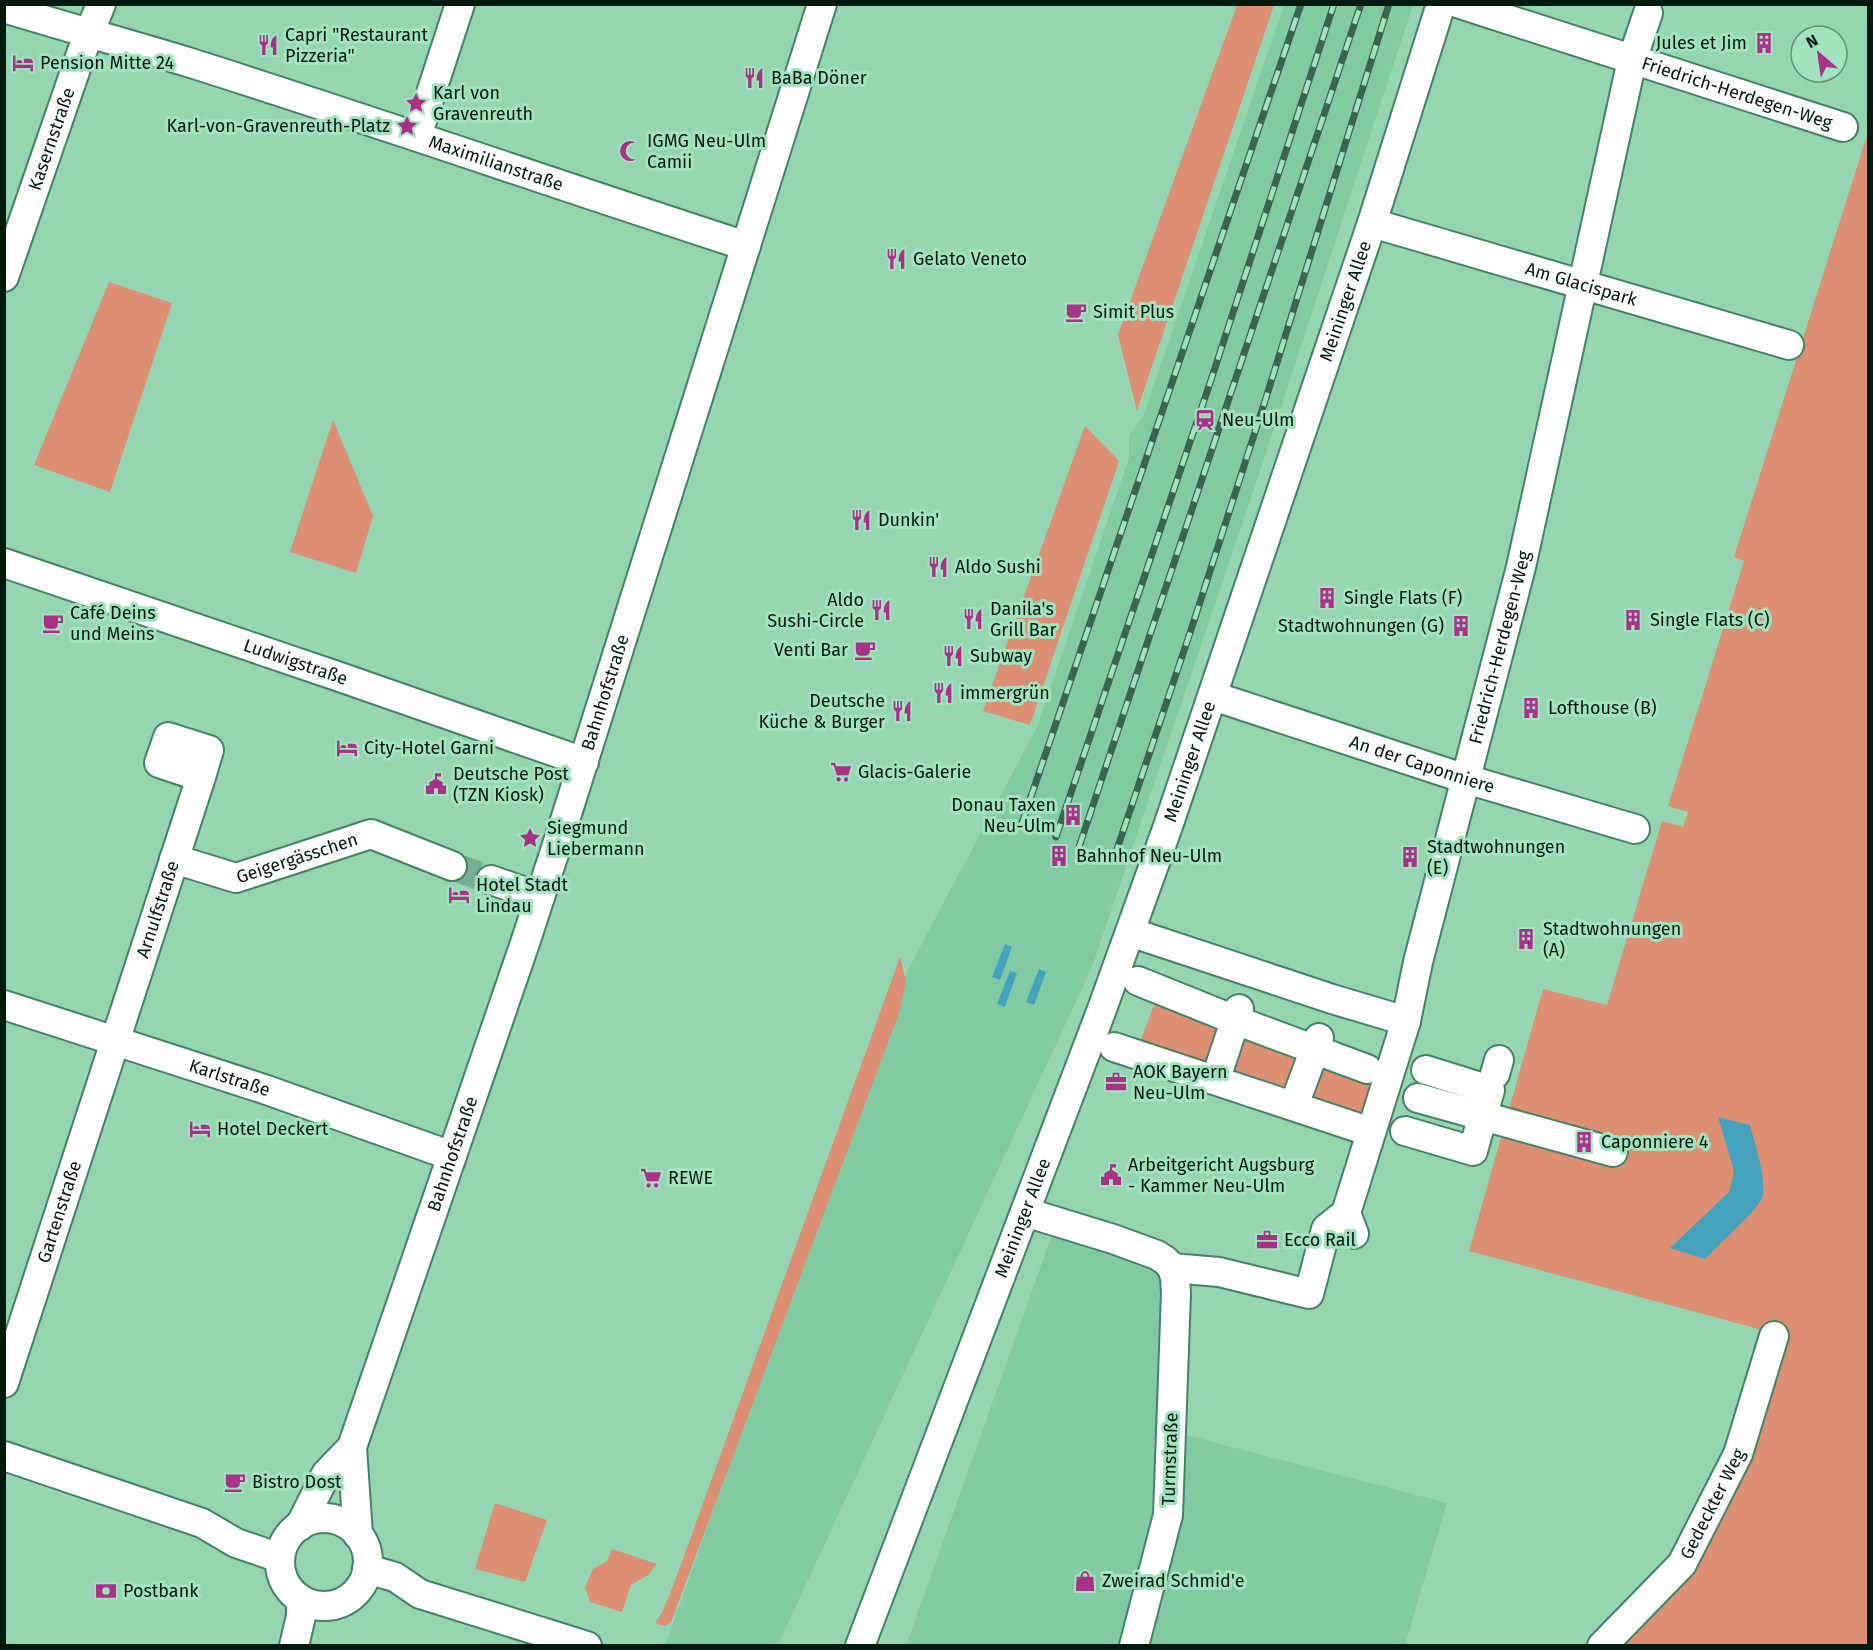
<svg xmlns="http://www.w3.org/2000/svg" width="1873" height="1650" viewBox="0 0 1873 1650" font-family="'Fira Sans',sans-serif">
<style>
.built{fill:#81caa4}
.green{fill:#dc8f73}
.water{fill:#45a2bd}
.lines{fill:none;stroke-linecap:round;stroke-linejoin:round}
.minor-tunnel{stroke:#77b091;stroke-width:28;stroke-dasharray:28 14;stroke-linecap:butt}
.minor-casing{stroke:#458364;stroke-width:32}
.minor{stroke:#fff;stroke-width:28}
.rail-casing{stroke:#3c6550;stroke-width:7}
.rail{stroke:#a2e2bf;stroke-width:4.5;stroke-dasharray:14;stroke-linecap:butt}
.labels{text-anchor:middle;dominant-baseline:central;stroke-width:6;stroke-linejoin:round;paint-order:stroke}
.poi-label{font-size:18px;fill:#011a0e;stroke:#a2e2bf;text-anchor:start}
.street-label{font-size:18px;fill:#011a0e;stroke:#a2e2bf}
</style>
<rect width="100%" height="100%" fill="#95d5b2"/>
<g class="built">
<polygon points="1284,5 1413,5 1258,477 1092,967 778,1645 665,1646 901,983 1037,727 1129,458 1129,435 1143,417"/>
<polygon points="1054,1229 1143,1256 1162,1276 1163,1429 1447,1503 1405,1645 906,1646"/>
</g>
<g class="green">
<polygon points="1237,5 1274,5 1137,411 1118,335"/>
<polygon points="1868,132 1868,1645 1610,1645 1688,1567 1781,1335 1469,1251 1543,989 1607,1005 1662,821 1683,827 1688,812 1668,806 1744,561 1734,557"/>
<polygon points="109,282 172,303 110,492 34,465"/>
<polygon points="333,420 373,516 356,573 290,552"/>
<polygon points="1085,426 1119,461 1030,725 983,711"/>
<polygon points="900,957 906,982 899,1013 671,1622 665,1626 655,1623 662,1613 675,1581"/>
<polygon points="1157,997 1222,1023 1207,1067 1139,1045"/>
<polygon points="1242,1031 1302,1055 1289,1094 1226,1073"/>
<polygon points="1321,1063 1371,1082 1360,1116 1309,1099"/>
<polygon points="495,1503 547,1520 525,1582 475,1569"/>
<polygon points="612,1549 657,1564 648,1575 631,1585 622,1612 590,1602 585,1587 593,1569 607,1561"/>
</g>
<g class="water">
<polygon points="1005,944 1012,947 1000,980 992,977"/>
<polygon points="1039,969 1046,972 1034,1005 1026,1002"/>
<polygon points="1010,971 1017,973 1005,1007 997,1004"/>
<path d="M1718 1117 1750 1125C1754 1141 1768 1183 1762 1198 1758 1210 1716 1247 1705 1259L1670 1248 1729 1192 1734 1171Z"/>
</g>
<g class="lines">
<polyline class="minor-tunnel" points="452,866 491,880"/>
<defs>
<g id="minor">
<path id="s1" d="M1460 4 1843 127"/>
<path id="s2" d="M4 8C66 27 129 44 191 63 377 122 561 186 746 246"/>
<polyline points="417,136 460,4"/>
<path id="s3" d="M1372 223 1789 345"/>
<path id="s4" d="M4 277 81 54 101 4"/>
<path id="s5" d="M4 563 334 675 584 762"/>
<path id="s6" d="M1213 696 1466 779 1635 829"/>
<path id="s7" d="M174 859 236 878 371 834 452 866"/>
<polyline points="491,880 540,897"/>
<polyline points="1130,932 1332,999 1406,1021"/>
<polyline points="1138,981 1235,1020 1367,1069"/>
<path id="s8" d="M4 1005 264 1089 452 1156"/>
<polyline points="1114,1047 1371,1132"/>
<polyline points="1218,1072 1239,1009"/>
<polyline points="1495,1074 1499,1060"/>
<polyline points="1297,1097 1319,1038"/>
<polyline points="1418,1098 1613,1152"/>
<polyline points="1405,1131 1473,1151 1490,1090 1426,1070"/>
<polyline points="1025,1212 1113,1239 1157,1255 1166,1261 1172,1268 1175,1277 1176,1293 1168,1515 1134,1646"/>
<path id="s9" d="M1354 1234 1346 1213 1406 1021 1418 962 1521 567 1632 60 1648 13"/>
<polyline points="1172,1268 1219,1272 1309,1294 1326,1229 1346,1213"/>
<path id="s10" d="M4 1383C69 1181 135 979 201 777L209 750 168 737 159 763 201 777"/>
<polyline points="4,1456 202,1523 236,1543 280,1558"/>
<circle cx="324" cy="1562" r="44"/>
<polyline points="300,1526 326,1474 352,1447"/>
<path id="s11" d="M358 1535 352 1447 526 940 566 817 822 4"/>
<polyline points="367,1569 395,1577 420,1594 587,1646"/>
<polyline points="294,1646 301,1616 301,1600"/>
<path id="s12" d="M860 1646 1102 1009 1167 829 1372 223 1441 4"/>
<path id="s13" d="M1602 1646 1682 1564 1738 1454 1774 1336"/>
</g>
</defs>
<use href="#minor" class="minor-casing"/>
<use href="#minor" class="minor"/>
<defs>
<g id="rail">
<polyline points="1021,826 1301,4"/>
<polyline points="1056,837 1210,383 1334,4"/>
<polyline points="1079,847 1361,4"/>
<polyline points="1114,858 1191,630 1265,401 1389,4"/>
</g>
</defs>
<use href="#rail" class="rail-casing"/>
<use href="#rail" class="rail"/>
</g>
<defs>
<symbol id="building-bare" viewBox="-9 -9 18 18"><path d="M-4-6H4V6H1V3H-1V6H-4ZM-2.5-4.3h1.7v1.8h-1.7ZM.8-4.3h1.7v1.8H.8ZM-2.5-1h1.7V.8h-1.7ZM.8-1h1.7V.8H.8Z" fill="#a93289" stroke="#a2e2bf" stroke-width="2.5" paint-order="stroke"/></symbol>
<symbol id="restaurant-bare" viewBox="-9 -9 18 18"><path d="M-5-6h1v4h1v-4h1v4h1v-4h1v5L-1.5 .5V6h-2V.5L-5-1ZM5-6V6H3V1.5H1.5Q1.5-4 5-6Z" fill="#a93289" stroke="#a2e2bf" stroke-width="2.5" paint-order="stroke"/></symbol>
<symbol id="hotel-bare" viewBox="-9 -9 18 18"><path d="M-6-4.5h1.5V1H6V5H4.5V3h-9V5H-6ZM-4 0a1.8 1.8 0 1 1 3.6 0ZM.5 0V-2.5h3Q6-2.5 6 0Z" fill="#a93289" stroke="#a2e2bf" stroke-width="2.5" paint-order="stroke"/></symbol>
<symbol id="sight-bare" viewBox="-9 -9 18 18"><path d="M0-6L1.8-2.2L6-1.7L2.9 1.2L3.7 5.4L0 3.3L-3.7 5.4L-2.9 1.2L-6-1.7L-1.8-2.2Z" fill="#a93289" stroke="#a2e2bf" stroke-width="2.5" paint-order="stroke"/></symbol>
<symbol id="mosque-bare" viewBox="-9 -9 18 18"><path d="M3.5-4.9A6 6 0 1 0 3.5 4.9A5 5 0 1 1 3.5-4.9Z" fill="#a93289" stroke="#a2e2bf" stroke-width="2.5" paint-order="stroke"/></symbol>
<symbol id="cafe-bare" viewBox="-9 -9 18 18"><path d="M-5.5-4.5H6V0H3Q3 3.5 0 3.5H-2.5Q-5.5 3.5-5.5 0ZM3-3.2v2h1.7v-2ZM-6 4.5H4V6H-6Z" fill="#a93289" stroke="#a2e2bf" stroke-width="2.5" paint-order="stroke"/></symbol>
<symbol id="station-bare" viewBox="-9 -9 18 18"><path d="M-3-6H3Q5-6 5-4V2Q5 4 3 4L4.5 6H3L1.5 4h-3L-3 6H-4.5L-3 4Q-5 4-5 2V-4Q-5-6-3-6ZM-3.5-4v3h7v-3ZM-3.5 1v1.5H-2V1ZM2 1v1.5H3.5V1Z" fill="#a93289" stroke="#a2e2bf" stroke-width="2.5" paint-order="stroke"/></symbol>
<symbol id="supermarket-bare" viewBox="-9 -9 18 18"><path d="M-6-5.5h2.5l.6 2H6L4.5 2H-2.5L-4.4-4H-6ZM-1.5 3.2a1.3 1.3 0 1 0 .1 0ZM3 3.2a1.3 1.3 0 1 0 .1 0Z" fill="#a93289" stroke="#a2e2bf" stroke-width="2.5" paint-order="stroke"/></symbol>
<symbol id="civic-bare" viewBox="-9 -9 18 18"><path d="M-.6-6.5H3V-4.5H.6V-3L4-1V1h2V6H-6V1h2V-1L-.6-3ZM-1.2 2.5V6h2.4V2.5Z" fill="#a93289" stroke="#a2e2bf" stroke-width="2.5" paint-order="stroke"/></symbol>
<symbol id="office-bare" viewBox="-9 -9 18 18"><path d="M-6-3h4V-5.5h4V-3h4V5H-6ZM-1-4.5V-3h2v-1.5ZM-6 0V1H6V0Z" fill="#a93289" stroke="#a2e2bf" stroke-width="2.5" paint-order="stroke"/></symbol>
<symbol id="shop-bare" viewBox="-9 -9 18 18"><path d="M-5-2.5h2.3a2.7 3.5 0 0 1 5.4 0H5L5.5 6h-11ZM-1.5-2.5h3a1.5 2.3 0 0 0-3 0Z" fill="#a93289" stroke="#a2e2bf" stroke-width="2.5" paint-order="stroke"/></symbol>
<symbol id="bank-bare" viewBox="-9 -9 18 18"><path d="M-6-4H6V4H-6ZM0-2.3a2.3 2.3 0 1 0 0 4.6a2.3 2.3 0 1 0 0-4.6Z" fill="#a93289" stroke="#a2e2bf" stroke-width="2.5" paint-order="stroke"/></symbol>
</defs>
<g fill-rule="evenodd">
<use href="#building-bare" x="1749" y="28" width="30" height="30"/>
<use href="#restaurant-bare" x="253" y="30" width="30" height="30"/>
<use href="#hotel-bare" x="8" y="48" width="30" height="30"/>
<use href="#restaurant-bare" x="739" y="63" width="30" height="30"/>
<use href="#sight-bare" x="401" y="88" width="30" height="30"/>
<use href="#sight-bare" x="392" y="111" width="30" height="30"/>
<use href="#mosque-bare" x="615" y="136" width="30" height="30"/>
<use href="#restaurant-bare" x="881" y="244" width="30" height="30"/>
<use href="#cafe-bare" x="1061" y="297" width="30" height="30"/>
<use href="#station-bare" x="1190" y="405" width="30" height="30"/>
<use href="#restaurant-bare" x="846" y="505" width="30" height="30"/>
<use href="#restaurant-bare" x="923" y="552" width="30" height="30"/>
<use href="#building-bare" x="1312" y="583" width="30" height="30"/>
<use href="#restaurant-bare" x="866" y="595" width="30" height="30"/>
<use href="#restaurant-bare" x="958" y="604" width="30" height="30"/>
<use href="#building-bare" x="1618" y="605" width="30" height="30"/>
<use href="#cafe-bare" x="38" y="608" width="30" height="30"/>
<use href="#building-bare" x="1446" y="611" width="30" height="30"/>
<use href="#cafe-bare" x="850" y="635" width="30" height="30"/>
<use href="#restaurant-bare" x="938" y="641" width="30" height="30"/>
<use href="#restaurant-bare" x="928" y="678" width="30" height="30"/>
<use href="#building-bare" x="1516" y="693" width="30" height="30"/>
<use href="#restaurant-bare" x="887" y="696" width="30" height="30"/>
<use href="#hotel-bare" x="332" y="733" width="30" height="30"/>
<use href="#supermarket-bare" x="826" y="757" width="30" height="30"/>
<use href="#civic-bare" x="421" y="769" width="30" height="30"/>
<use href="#building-bare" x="1058" y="800" width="30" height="30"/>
<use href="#sight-bare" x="515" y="823" width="30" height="30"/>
<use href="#building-bare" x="1044" y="841" width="30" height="30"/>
<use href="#building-bare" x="1395" y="842" width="30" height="30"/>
<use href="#hotel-bare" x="444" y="880" width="30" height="30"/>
<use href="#building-bare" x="1511" y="924" width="30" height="30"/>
<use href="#office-bare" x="1101" y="1067" width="30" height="30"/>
<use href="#hotel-bare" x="185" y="1114" width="30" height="30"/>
<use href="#building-bare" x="1569" y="1127" width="30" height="30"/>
<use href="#civic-bare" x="1096" y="1160" width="30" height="30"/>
<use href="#supermarket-bare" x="636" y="1163" width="30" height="30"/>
<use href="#office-bare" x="1252" y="1225" width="30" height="30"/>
<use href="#cafe-bare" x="220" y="1467" width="30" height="30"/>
<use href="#shop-bare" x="1070" y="1566" width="30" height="30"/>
<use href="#bank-bare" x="91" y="1576" width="30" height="30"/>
</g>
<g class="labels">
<g class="poi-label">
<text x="285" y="35">Capri "Restaurant<tspan x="285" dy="21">Pizzeria"</tspan></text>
<text x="1747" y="43" text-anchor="end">Jules et Jim</text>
<text x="40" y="63">Pension Mitte 24</text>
<text x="771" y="78">BaBa Döner</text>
<text x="433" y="93">Karl von<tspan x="433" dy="21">Gravenreuth</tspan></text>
<text x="390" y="126" text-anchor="end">Karl-von-Gravenreuth-Platz</text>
<text x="647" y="141">IGMG Neu-Ulm<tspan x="647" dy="21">Camii</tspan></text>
<text x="913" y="259">Gelato Veneto</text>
<text x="1093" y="312">Simit Plus</text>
<text x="1222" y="420">Neu-Ulm</text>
<text x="878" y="520">Dunkin'</text>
<text x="955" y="567">Aldo Sushi</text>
<text x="1344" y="598">Single Flats (F)</text>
<text x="864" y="600" text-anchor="end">Aldo<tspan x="864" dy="21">Sushi-Circle</tspan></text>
<text x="990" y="609">Danila's<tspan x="990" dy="21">Grill Bar</tspan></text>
<text x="70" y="613">Café Deins<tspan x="70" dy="21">und Meins</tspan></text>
<text x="1650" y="620">Single Flats (C)</text>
<text x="1444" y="626" text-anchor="end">Stadtwohnungen (G)</text>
<text x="848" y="650" text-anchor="end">Venti Bar</text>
<text x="970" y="656">Subway</text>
<text x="960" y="693">immergrün</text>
<text x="885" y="701" text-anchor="end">Deutsche<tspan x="885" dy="21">Küche &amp; Burger</tspan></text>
<text x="1548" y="708">Lofthouse (B)</text>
<text x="364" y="748">City-Hotel Garni</text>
<text x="858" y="772">Glacis-Galerie</text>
<text x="453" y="774">Deutsche Post<tspan x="453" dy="21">(TZN Kiosk)</tspan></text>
<text x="1056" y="805" text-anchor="end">Donau Taxen<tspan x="1056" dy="21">Neu-Ulm</tspan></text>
<text x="547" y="828">Siegmund<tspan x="547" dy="21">Liebermann</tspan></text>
<text x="1427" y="847">Stadtwohnungen<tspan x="1427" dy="21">(E)</tspan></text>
<text x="1076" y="856">Bahnhof Neu-Ulm</text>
<text x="476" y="885">Hotel Stadt<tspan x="476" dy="21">Lindau</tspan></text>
<text x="1543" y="929">Stadtwohnungen<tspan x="1543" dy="21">(A)</tspan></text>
<text x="1133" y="1072">AOK Bayern<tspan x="1133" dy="21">Neu-Ulm</tspan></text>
<text x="217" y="1129">Hotel Deckert</text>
<text x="1601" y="1142">Caponniere 4</text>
<text x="1128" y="1165">Arbeitgericht Augsburg<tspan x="1128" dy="21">- Kammer Neu-Ulm</tspan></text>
<text x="668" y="1178">REWE</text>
<text x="1284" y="1240">Ecco Rail</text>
<text x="252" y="1482">Bistro Dost</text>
<text x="1102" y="1581">Zweirad Schmid'e</text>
<text x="123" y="1591">Postbank</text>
</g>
<g class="street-label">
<text stroke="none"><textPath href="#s1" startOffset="291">Friedrich-Herdegen-Weg</textPath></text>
<text stroke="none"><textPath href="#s4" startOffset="146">Kasernstraße</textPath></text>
<text stroke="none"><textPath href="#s2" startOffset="516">Maximilianstraße</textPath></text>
<text stroke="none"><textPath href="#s3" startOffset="218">Am Glacispark</textPath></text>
<text stroke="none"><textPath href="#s12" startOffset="1430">Meininger Allee</textPath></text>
<text stroke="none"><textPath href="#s9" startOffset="609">Friedrich-Herdegen-Weg</textPath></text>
<text stroke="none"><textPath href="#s5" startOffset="308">Ludwigstraße</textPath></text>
<text stroke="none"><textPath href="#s11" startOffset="884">Bahnhofstraße</textPath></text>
<text stroke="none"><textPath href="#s12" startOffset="944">Meininger Allee</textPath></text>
<text stroke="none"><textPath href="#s6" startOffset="220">An der Caponniere</textPath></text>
<text stroke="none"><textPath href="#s7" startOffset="129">Geigergässchen</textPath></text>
<text stroke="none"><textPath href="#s10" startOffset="498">Arnulfstraße</textPath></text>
<text stroke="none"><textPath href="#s8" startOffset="237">Karlstraße</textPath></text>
<text stroke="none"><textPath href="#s11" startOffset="398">Bahnhofstraße</textPath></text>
<text stroke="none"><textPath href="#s10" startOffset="180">Gartenstraße</textPath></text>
<text stroke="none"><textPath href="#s12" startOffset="458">Meininger Allee</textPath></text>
<text transform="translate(1170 1459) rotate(-88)">Turmstraße</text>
<text stroke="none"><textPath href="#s13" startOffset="182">Gedeckter Weg</textPath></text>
</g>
</g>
<rect width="1873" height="1650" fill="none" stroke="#011a0e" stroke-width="12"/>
<g transform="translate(1819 54) rotate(331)"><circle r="28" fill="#a2e2bf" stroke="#629278" stroke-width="1.5"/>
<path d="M0-4.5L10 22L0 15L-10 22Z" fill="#a93289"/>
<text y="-9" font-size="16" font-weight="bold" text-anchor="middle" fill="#011a0e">N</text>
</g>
</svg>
